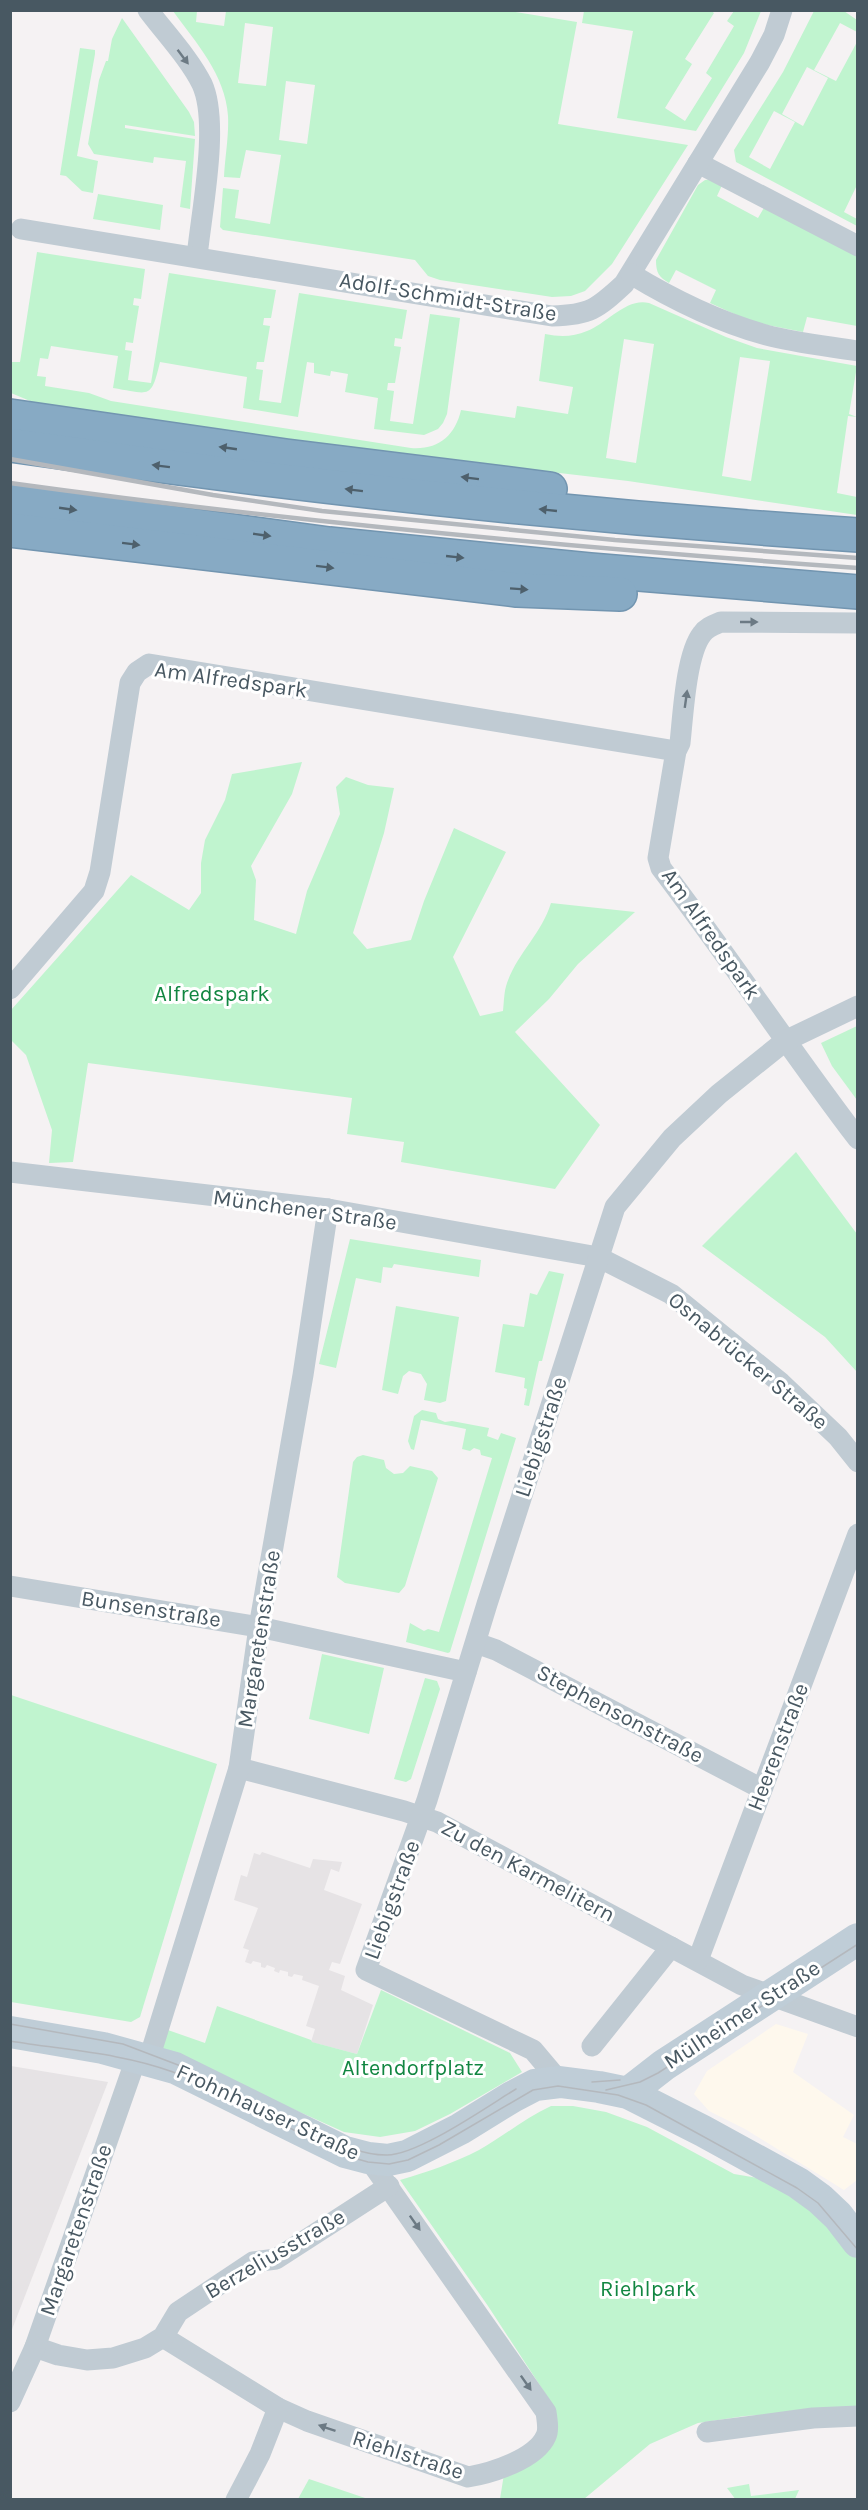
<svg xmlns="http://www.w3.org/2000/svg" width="868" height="2510" viewBox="0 0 868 2510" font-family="Karla,sans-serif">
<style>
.commercial{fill:#fef8ed}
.education{fill:#e6e3e5}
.green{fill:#c0f4cf;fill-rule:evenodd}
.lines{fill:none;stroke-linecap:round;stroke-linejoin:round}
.highway-casing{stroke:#7295b0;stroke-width:36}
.street{stroke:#c0cbd3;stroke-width:21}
.secondary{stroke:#bfcdd7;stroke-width:32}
.highway{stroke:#87aac4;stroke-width:33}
.tram{stroke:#b4b8bd;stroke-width:1.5}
.rail{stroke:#b4b8bd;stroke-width:4.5}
.oneway{fill:#6c7a84}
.oneway2{fill:#4e606c}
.labels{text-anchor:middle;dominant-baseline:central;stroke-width:6;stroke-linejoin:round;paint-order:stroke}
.street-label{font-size:22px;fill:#485862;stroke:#fff}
.park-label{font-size:22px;fill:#118641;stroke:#fff}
</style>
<rect width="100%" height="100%" fill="#f5f2f3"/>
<polygon class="commercial" points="776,2024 808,2034 793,2072 854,2115 843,2137 857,2144 857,2180 844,2190 745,2129 709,2111 694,2094 707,2071"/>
<g class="education">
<polygon points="262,1852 310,1868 313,1859 342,1862 339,1872 331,1869 324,1890 362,1904 340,1964 332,1962 329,1970 345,1976 341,1990 373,2005 357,2054 311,2042 315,2029 306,2026 319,1986 302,1980 303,1976 294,1974 292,1977 288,1976 288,1972 280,1970 279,1973 274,1971 275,1968 267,1965 265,1968 261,1967 261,1963 253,1961 251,1964 245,1962 249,1950 243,1948 258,1908 234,1900 241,1875 247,1877 254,1853 260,1855"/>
<polygon points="11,2066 108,2082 11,2332 10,2066"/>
</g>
<g class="green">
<polygon points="710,10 714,13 685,59 692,64 665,108 685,121 712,78 706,73 734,26 727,21 734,11 761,11 744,53 696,131 617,118 633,31 582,23 584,11"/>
<path d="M226 11 503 10 577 22 558 124 688 145 612 264 585 291 571 296 552 297 440 280 428 276 415 260 223 230 220 227 223 188 239 190 235 218 270 224 281 155 246 150 240 178 224 177C225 157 229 136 228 116 225 74 196 43 173 11H197L196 22 224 26ZM245 23 273 27 266 86 238 83ZM286 81 315 85 307 144 279 140Z"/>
<path d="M814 11H844L857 20V32L840 23 814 70 836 81 857 42V185L844 212 857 219V226L736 162 734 150 783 72ZM807 67 828 78 803 126 782 114ZM774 111 795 122 770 169 749 157Z"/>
<polygon points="122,18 189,112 194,122 195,136 125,125 125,128 195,139 190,209 180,207 186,161 154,157 153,163 94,154 88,144 99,80 106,61 108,61 112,39"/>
<polygon points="80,48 95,50 95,54 77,156 98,161 93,193 82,191 66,176 60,175"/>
<path d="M714 179 723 183 717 196 758 218 765 206 857 254V326L807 317 803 332 752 322 710 303 716 290 676 270 669 283C659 277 656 273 656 260L698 185 705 180Z"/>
<polygon points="98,194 163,205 160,230 93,219"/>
<path d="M37 252 145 269 141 299 134 298 133 305 139 306 133 343 126 342 125 350 132 351 128 380 151 383 169 273 276 290 271 318H264L263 325 270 326 264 362H257L256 369 263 370 259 400 281 403 299 293 407 310 402 339 395 338 394 346 401 347 395 383H388L387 390 394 391 390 421 413 424 430 314 460 318 447 414 443 423 438 429 424 435 374 429 378 398 345 392 348 374 331 371 330 376 314 373V363L307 362 298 417 243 408 247 377 160 362C151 400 150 394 113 388L118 356 51 346 48 359 40 358 37 376 46 377 45 386 89 393 111 401 411 448C438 450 455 436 461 410L515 418 517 406 568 414 573 387 539 381 545 334C560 337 573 337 587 331 606 324 627 297 649 303L726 337 757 348 857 366 849 414 857 417 848 416 837 493 857 497V515L628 481 328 446 42 406 11 393V362H20ZM624 339 654 344 636 463 606 458ZM740 357 770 361 751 481 722 476Z"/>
<path d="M302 762 292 794 251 866 256 880 254 920 296 934 307 891 340 814 336 787 346 777 368 785 394 788 384 833 353 933 367 949 411 940 424 901 454 828 506 852 453 957 480 1016 503 1011C504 1002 504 991 507 983 517 954 542 933 551 903L635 912 578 964 549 999 515 1032 600 1125 555 1189 401 1162 404 1142 347 1134 352 1098 88 1063 73 1162 49 1163 52 1130 26 1055 11 1040V1010L131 875 189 910 201 893V863L205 840 225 800 232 774Z"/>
<polygon points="857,1026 857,1100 832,1066 821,1043"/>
<polygon points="796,1152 857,1234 857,1372 825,1337 702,1246"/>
<polygon points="350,1239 481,1260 479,1277 394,1264 392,1268 383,1267 381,1283 356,1278 336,1368 319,1364"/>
<polygon points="549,1271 564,1274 542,1361 539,1361 529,1406 524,1405 527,1389 524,1388 525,1378 495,1372 503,1324 524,1327 530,1293 537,1295"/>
<polygon points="396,1306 459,1317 446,1401 440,1403 424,1400 427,1384 421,1374 409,1371 403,1376 398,1394 382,1390"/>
<polygon points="422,1410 436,1413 438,1419 445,1422 452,1421 489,1428 487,1436 498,1440 501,1433 516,1438 450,1652 448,1653 406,1642 410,1623 424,1631 428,1629 439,1632 492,1458 481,1455 480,1450 474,1448 470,1451 462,1449 466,1429 421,1420 414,1450 411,1449 408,1441 414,1416"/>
<polygon points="363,1455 384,1460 386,1468 394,1474 403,1473 410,1466 432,1471 438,1478 405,1586 399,1593 345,1583 337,1577 353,1462 357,1457"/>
<polygon points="322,1654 384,1668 369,1734 309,1719"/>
<polygon points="425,1678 437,1681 440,1689 411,1779 406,1782 394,1779"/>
<polygon points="11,1695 217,1764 140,2017 131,2022 11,2002"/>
<polygon points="381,1990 510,2053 522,2072 450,2114 415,2131 380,2137 344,2132 160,2049 165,2029 205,2043 217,2006 311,2040 312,2042 357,2054"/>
<path d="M551 2106H573L606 2112 647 2127 734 2174 799 2185 857 2244V2409L745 2416 698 2423 650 2444 584 2499H500L504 2474 556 2410 488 2306 400 2180C427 2172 454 2163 479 2150 504 2136 525 2118 551 2106Z"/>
<polygon points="309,2479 368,2499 298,2499"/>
<polygon points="749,2484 751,2496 799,2490 795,2499 736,2500 727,2488"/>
</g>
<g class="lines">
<defs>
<g id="highway">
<polyline points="10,416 286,456 550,489"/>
<path d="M10 445C292 486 574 516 858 535"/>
<polyline points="10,501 329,544 590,570 858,592"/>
<polyline points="10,530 517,590 620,594"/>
</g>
</defs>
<use href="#highway" class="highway-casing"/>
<g class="street">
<path d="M148 10C166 34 189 58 202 84 220 123 201 214 197 257"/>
<polyline points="698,163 858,246"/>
<path d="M21 229 552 316C590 315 597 309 624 284L760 62 774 35 782 10"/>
<path d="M631 274C672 299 719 322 766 335 796 343 827 346 858 351"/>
<path d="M858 623 721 622C714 625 707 627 702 634 686 654 683 716 680 743L676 751 658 858 661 868C729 957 790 1050 858 1139"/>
<polyline points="10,989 94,891 100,872 130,683 137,672 149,664 676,751"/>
<polyline points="10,1172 328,1209 598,1257 671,1294 781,1383 838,1437 858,1462"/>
<polyline points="10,1586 259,1627 466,1672"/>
<polyline points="476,1643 496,1650 762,1789"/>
<polyline points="239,1768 404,1811 437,1822 742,1985 858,2027"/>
<polyline points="698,1960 858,1534"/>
<polyline points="592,2046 671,1947"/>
<polyline points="149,2059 239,1768 259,1627 303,1375 328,1209"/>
<polyline points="560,2082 533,2050 366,1970 427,1800 487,1604 615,1207 672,1138 719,1094 785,1041 858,1006"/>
<path d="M163 2337 278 2408 307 2421 468 2477C492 2473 536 2459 546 2436 549 2430 547 2419 546 2412L368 2158"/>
<polyline points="35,2347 58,2355 87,2360 113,2358 145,2348 163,2337 178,2312 253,2262 276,2259 389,2186"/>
<polyline points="10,2402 35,2347 137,2056"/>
<polyline points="707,2432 813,2418 858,2416"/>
<polyline points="236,2500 260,2454 278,2408"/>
</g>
<g class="secondary">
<polyline points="10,2032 103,2048 175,2068 345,2152 368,2158 388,2160 407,2156 460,2129 512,2097 535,2085 560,2082 599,2087 628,2093 703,2131 798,2183 820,2199 838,2216 858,2242"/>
<polyline points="628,2093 664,2065 858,1939"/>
</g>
<use href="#highway" class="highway"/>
<g class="tram">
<polyline points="10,2024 123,2044 186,2068"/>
<path d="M10 2041C64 2050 122 2053 173 2072 232 2094 286 2128 343 2155L368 2162 389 2164 408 2160 439 2145 533 2090 558 2086 618 2095 646 2105 797 2188 818 2203 858 2250"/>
<polyline points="592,2082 620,2080"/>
<polyline points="606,2090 640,2082 658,2073 858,1944"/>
<path d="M313 2131C336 2142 360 2155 386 2155 417 2156 488 2106 516 2089"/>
</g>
<g class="rail">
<polyline points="10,459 213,495 322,511 615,540 858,558"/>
<path d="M10 483C292 522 575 548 858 568"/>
</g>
</g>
<defs><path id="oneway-solid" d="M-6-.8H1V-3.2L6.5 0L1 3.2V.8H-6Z" transform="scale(1.5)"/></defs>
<g class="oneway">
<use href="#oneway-solid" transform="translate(183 57) rotate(53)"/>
<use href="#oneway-solid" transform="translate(749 622)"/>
<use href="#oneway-solid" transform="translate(686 699) rotate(-82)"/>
<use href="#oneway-solid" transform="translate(415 2223) rotate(55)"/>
<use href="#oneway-solid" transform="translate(526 2383) rotate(55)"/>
<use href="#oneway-solid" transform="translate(327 2428) rotate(-161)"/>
</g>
<g class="oneway2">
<use href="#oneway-solid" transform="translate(228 448) rotate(-172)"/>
<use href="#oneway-solid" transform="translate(161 466) rotate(-173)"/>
<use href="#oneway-solid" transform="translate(470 478) rotate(-173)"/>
<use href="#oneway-solid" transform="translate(354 490) rotate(-173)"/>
<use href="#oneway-solid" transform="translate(68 509) rotate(8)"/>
<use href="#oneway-solid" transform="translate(548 510) rotate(-174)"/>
<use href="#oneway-solid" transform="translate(262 535) rotate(8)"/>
<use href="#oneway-solid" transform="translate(131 544) rotate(7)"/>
<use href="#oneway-solid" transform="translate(455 557) rotate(6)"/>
<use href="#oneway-solid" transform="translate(325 567) rotate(7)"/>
<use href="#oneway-solid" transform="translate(519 589) rotate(4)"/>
</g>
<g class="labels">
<g class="street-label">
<text transform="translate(448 297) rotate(9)">Adolf-Schmidt-Straße</text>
<text transform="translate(231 680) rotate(8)">Am Alfredspark</text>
<text transform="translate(711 934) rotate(55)">Am Alfredspark</text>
<text transform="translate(305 1210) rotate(8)">Münchener Straße</text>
<text transform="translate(748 1361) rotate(40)">Osnabrücker Straße</text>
<text transform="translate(541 1437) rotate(-72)">Liebigstraße</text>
<text transform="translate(151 1609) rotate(9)">Bunsenstraße</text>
<text transform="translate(259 1639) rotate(-81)">Margaretenstraße</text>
<text transform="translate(620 1714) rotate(28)">Stephensonstraße</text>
<text transform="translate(778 1747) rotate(-69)">Heerenstraße</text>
<text transform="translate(528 1871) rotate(28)">Zu den Karmelitern</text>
<text transform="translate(392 1900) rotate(-70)">Liebigstraße</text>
<text transform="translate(742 2015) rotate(-33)">Mülheimer Straße</text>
<text transform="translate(268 2112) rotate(25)">Frohnhauser Straße</text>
<text transform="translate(76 2230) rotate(-71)">Margaretenstraße</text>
<text transform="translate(275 2254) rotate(-30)">Berzeliusstraße</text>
<text transform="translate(408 2455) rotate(18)">Riehlstraße</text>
</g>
<g class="park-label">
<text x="212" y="994">Alfredspark</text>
<text x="413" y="2068">Altendorfplatz</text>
<text x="648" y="2289">Riehlpark</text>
</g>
</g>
<rect width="868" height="2510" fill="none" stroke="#485862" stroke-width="24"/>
</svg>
